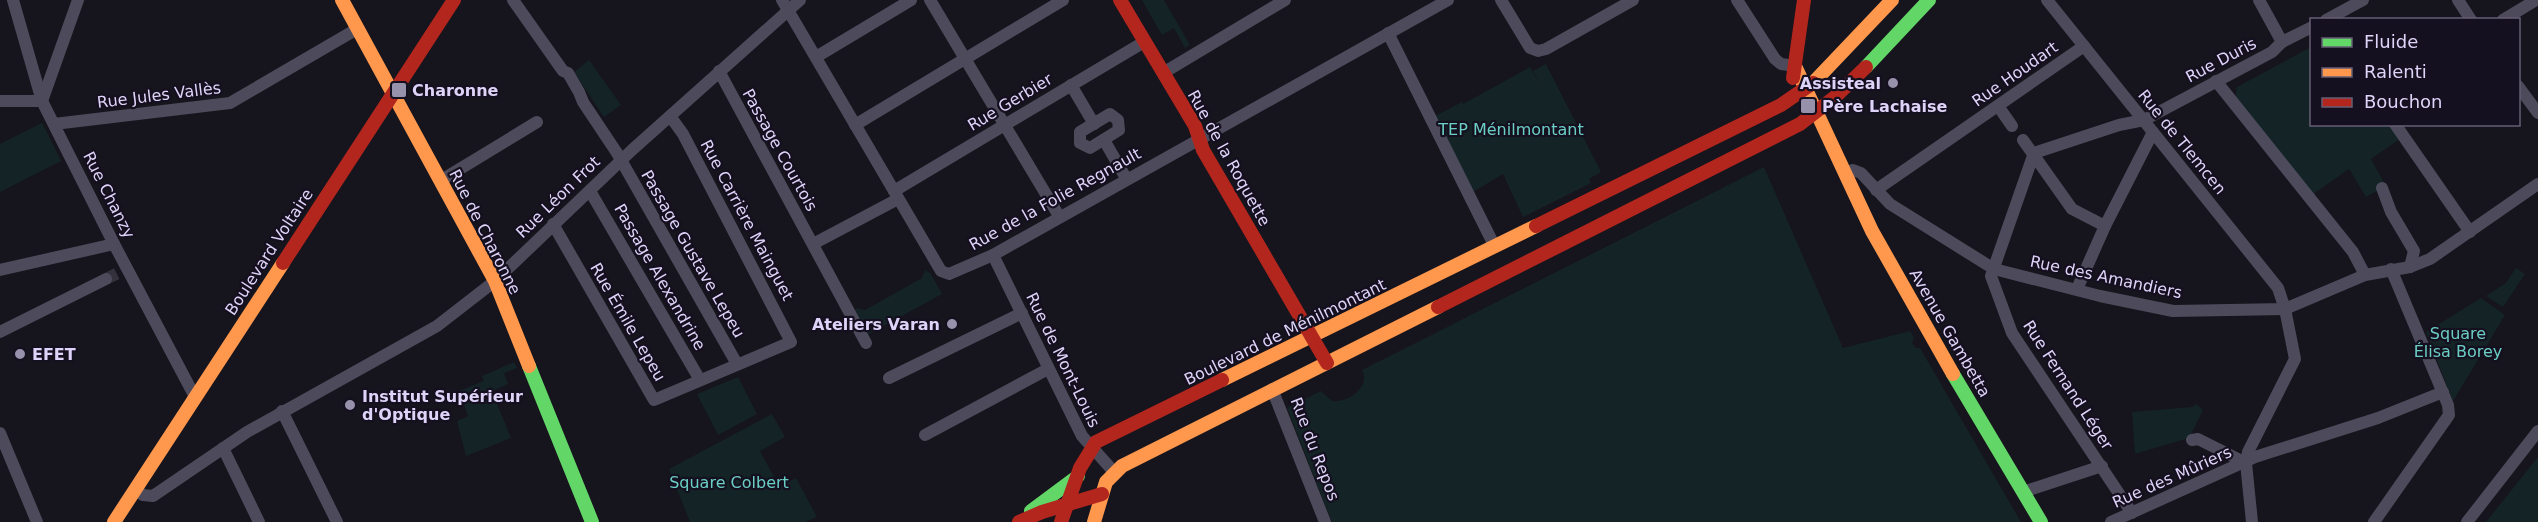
<svg xmlns="http://www.w3.org/2000/svg" width="2538" height="522" viewBox="0 0 2538 522" font-family="'DejaVu Sans',sans-serif">
<style>
.green{fill:#142426}
.lines{fill:none;stroke-linecap:round;stroke-linejoin:round}
.street-tunnel{stroke:#34313d;stroke-width:12;stroke-dasharray:12 6;stroke-linecap:butt}
.street{stroke:#4d4a5b;stroke-width:12}
.fast{stroke:#63d668;stroke-width:14}
.slow{stroke:#ff974d;stroke-width:14}
.jam{stroke:#b3261e;stroke-width:14}
.poi-dot{fill:#9891ac;stroke:#15101f;stroke-width:2}
.labels{text-anchor:middle;dominant-baseline:central;stroke-width:4.5;stroke-linejoin:round;paint-order:stroke}
.street-label{font-size:16px;fill:#ded4f9;stroke:#15101f}
.poi-label{font-size:16px;font-weight:bold;fill:#ded4f9;stroke:#15101f;text-anchor:start}
.park-label{font-size:16px;fill:#6bcec5;stroke:#15101f}
</style>
<rect width="100%" height="100%" fill="#16141c"/>
<g class="green">
<polygon points="1142,0 1164,0 1190,45 1185,48 1174,28 1162,35"/>
<polygon points="2311,47 2312,124 2390,125 2400,139 2371,159 2386,186 2366,197 2349,169 2312,195 2235,99 2237,87"/>
<polygon points="589,60 621,105 604,117 574,72"/>
<polygon points="1546,64 1601,172 1589,179 1591,183 1523,217 1503,174 1473,192 1435,116 1462,102 1463,104 1530,67 1541,87 1533,71"/>
<polygon points="42,123 61,161 0,192 0,144"/>
<path d="M1764 167 1843 348 1910 331 1914 338 1912 343 1916 348H1920L2021 522H1332L1287 408 1321 391 1332 401C1348 403 1371 387 1362 370Z"/>
<polygon points="2516,268 2525,274 2503,307 2486,296 2506,283"/>
<polygon points="925,270 931,274 942,294 867,335 854,312 857,308 865,310 922,278"/>
<polygon points="2481,298 2505,315 2453,401 2426,332"/>
<polygon points="514,362 517,368 504,373 508,384 492,391 511,438 466,456 457,421 468,416 459,391 484,381 482,376"/>
<polygon points="738,377 757,414 718,435 697,394"/>
<polygon points="2196,404 2203,410 2189,438 2135,454 2132,412 2192,407"/>
<polygon points="772,414 785,437 760,451 779,486 796,478 817,517 805,522 690,522 669,469"/>
<polygon points="2538,457 2538,522 2486,522"/>
</g>
<g class="lines">
<polyline class="street-tunnel" points="106,279 122,271"/>
<g class="street">
<polyline points="13,0 42,101 114,244 195,397"/>
<polyline points="513,0 563,71 568,73 579,92 583,102 617,153 737,364"/>
<polyline points="782,0 941,271 949,274 993,255 1448,0"/>
<polyline points="930,0 1059,216"/>
<polyline points="1501,0 1530,48 1538,51 1546,49 1633,0"/>
<polyline points="1737,0 1775,59 1781,64 1795,66"/>
<polyline points="2047,0 2278,288 2285,309 2295,359 2248,452 2246,463 2252,522"/>
<polyline points="2259,0 2282,42"/>
<polyline points="2458,0 2471,20"/>
<polyline points="2326,20 2363,0"/>
<polyline points="2503,20 2536,0"/>
<polyline points="1388,33 1494,245"/>
<polyline points="816,57 911,0"/>
<polyline points="719,71 866,343"/>
<polyline points="1163,73 1285,0"/>
<polyline points="2216,81 2353,252 2365,275"/>
<polyline points="1071,85 1094,124"/>
<polyline points="2518,86 2538,113"/>
<polyline points="0,101 42,101"/>
<polyline points="42,101 78,0"/>
<polyline points="1998,106 2012,126"/>
<polygon points="1110,114 1118,120 1119,130 1090,148 1080,143 1080,132"/>
<polyline points="54,124 230,103 357,29"/>
<polyline points="2395,124 2470,232"/>
<polyline points="855,125 1063,0"/>
<polyline points="1104,140 1126,178"/>
<polyline points="2023,140 2072,209 2105,226"/>
<polyline points="1844,173 1853,170 1861,173 1890,204 1994,269 2100,296 2173,311 2285,309 2365,275 2410,267 2430,259 2538,184"/>
<polyline points="440,181 537,122"/>
<polyline points="2382,188 2391,212 2414,251 2410,267"/>
<polyline points="1876,190 2084,46"/>
<polyline points="590,191 700,380"/>
<polyline points="894,191 1144,42"/>
<polyline points="553,224 654,400 791,342 683,134 670,116"/>
<polyline points="813,244 898,199"/>
<polyline points="993,255 1082,436 1114,472"/>
<polyline points="0,270 114,244"/>
<polyline points="2077,289 2105,226 2153,132"/>
<polyline points="0,332 106,279"/>
<polyline points="889,378 1022,313"/>
<polyline points="1272,389 1325,522"/>
<polyline points="282,411 337,522"/>
<polyline points="0,433 37,522"/>
<polyline points="925,435 1048,369"/>
<polyline points="2192,440 2198,439 2246,463"/>
<polyline points="223,448 259,522"/>
<polyline points="136,490 143,495 153,496 247,432 437,326 495,281 632,150 800,0"/>
<polyline points="2023,492 2102,466"/>
<polyline points="2132,513 2012,333 1991,276 2034,153 2119,125 2144,120 2272,52 2282,42 2312,27"/>
<polyline points="2111,522 2255,457 2378,418 2443,392"/>
<polyline points="2374,522 2449,415 2448,405 2391,269"/>
<polyline points="2467,522 2538,431"/>
</g>
<g class="fast">
<polyline points="1866,67 1929,0"/>
<polyline points="529,366 592,522"/>
<polyline points="1953,374 2041,522"/>
<polyline points="1031,511 1078,476"/>
</g>
<g class="slow">
<polyline points="342,0 495,281 529,366"/>
<polyline points="1795,66 1872,231 1953,374"/>
<polyline points="1813,83 1892,0"/>
<polyline points="1222,380 1536,226"/>
<polyline points="114,522 283,263"/>
<polyline points="1094,522 1106,482 1122,466 1438,307"/>
</g>
<g class="jam">
<polyline points="1120,0 1195,126 1203,150 1327,363"/>
<polyline points="1793,78 1804,0"/>
<polyline points="1536,226 1781,105 1813,83"/>
<polyline points="283,263 454,0"/>
<polyline points="1438,307 1800,124 1835,97 1866,67"/>
<polyline points="1019,522 1042,512 1102,494"/>
<polyline points="1061,522 1080,468 1096,442 1222,380"/>
</g>
</g>
<g class="poi-dot">
<circle cx="1893" cy="83" r="6"/>
<rect x="391" y="82" width="16" height="16" rx="3"/>
<rect x="1800" y="98" width="16" height="16" rx="3"/>
<circle cx="952" cy="324" r="6"/>
<circle cx="20" cy="354" r="6"/>
<circle cx="350" cy="405" r="6"/>
</g>
<g class="labels">
<g class="street-label">
<text transform="translate(2221 60) rotate(-28)">Rue Duris</text>
<text transform="translate(2015 74) rotate(-35)">Rue Houdart</text>
<text transform="translate(159 95) rotate(-7)">Rue Jules Vallès</text>
<text transform="translate(1010 102) rotate(-31)">Rue Gerbier</text>
<text transform="translate(2182 142) rotate(51)">Rue de Tlemcen</text>
<text transform="translate(780 150) rotate(61)">Passage Courtois</text>
<text transform="translate(1229 158) rotate(61)">Rue de la Roquette</text>
<text transform="translate(109 195) rotate(63)">Rue Chanzy</text>
<text transform="translate(558 197) rotate(-44)">Rue Léon Frot</text>
<text transform="translate(1055 199) rotate(-29)">Rue de la Folie Regnault</text>
<text transform="translate(747 220) rotate(62)">Rue Carrière Mainguet</text>
<text transform="translate(485 232) rotate(63)">Rue de Charonne</text>
<text transform="translate(269 252) rotate(-57)">Boulevard Voltaire</text>
<text transform="translate(693 254) rotate(60)">Passage Gustave Lepeu</text>
<text transform="translate(660 277) rotate(60)">Passage Alexandrine</text>
<text transform="translate(2106 277) rotate(12)">Rue des Amandiers</text>
<text transform="translate(628 322) rotate(60)">Rue Émile Lepeu</text>
<text transform="translate(1285 332) rotate(-26)">Boulevard de Ménilmontant</text>
<text transform="translate(1950 333) rotate(60)">Avenue Gambetta</text>
<text transform="translate(1063 360) rotate(64)">Rue de Mont-Louis</text>
<text transform="translate(2068 385) rotate(57)">Rue Fernand Léger</text>
<text transform="translate(1315 449) rotate(69)">Rue du Repos</text>
<text transform="translate(2172 477) rotate(-24)">Rue des Mûriers</text>
</g>
<g class="poi-label">
<text x="1881" y="83" text-anchor="end">Assisteal</text>
<text x="412" y="90">Charonne</text>
<text x="1822" y="106">Père Lachaise</text>
<text x="940" y="324" text-anchor="end">Ateliers Varan</text>
<text x="32" y="354">EFET</text>
<text x="362" y="396">Institut Supérieur<tspan x="362" dy="18">d'Optique</tspan></text>
</g>
<g class="park-label">
<text x="1511" y="129">TEP Ménilmontant</text>
<text x="2458" y="333">Square<tspan x="2458" dy="18">Élisa Borey</tspan></text>
<text x="729" y="482">Square Colbert</text>
</g>
</g>
<rect x="2310" y="18" width="210" height="108" fill="#15101f" stroke="#655e76" stroke-width="1.5"/>
<rect x="2322" y="38" width="30" height="9" fill="#63d668" stroke="#655e76" stroke-width="1.5"/>
<text x="2364" y="48" font-size="18" fill="#ded4f9">Fluide</text>
<rect x="2322" y="68" width="30" height="9" fill="#ff974d" stroke="#655e76" stroke-width="1.5"/>
<text x="2364" y="78" font-size="18" fill="#ded4f9">Ralenti</text>
<rect x="2322" y="98" width="30" height="9" fill="#b3261e" stroke="#655e76" stroke-width="1.5"/>
<text x="2364" y="108" font-size="18" fill="#ded4f9">Bouchon</text>
</svg>
